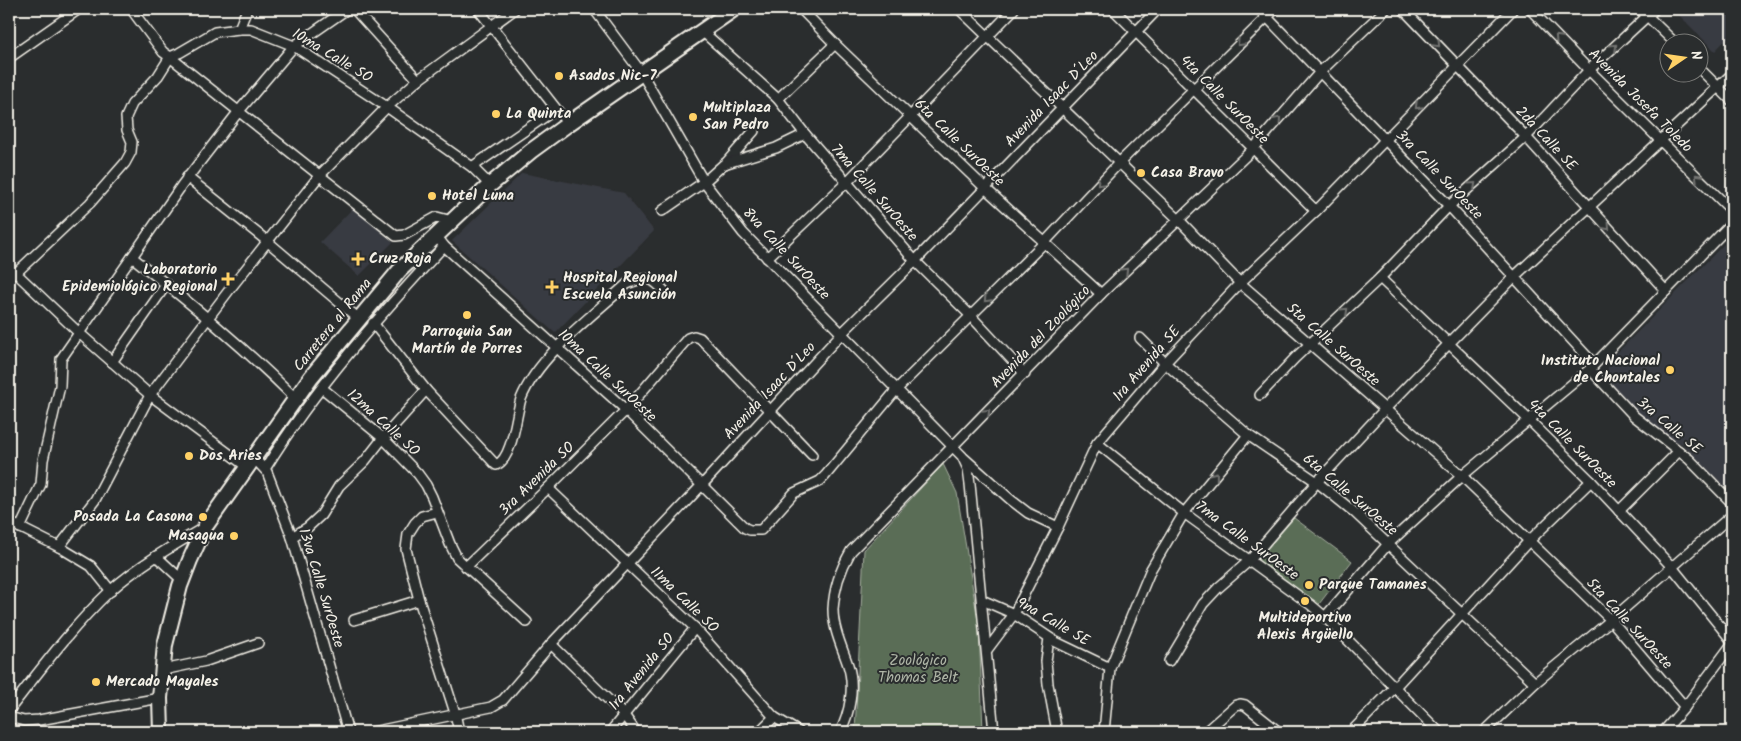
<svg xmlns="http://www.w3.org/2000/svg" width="1741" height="741" viewBox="0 0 1741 741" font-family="Kalam,sans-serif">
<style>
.built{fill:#393b42}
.green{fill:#5a6d57;stroke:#a7afa0}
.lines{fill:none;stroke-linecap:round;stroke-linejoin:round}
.minor-casing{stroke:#f4f1e8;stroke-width:12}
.trunk-casing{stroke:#f4f1e8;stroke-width:18}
.minor{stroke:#2a2d2e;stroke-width:9}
.trunk{stroke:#2a2d2e;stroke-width:14}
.oneway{stroke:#71726f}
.poi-dot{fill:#ffd166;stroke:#2a2d2e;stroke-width:2}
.labels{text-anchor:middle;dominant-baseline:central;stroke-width:4;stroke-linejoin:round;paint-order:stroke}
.street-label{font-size:15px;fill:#f4f1e8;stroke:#2a2d2e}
.poi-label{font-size:15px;font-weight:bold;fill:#f4f1e8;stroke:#2a2d2e;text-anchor:start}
.park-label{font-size:15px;fill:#afb6a7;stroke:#2a2d2e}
</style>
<rect width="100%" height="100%" fill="#2a2d2e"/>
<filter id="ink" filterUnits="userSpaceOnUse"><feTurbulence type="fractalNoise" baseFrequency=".02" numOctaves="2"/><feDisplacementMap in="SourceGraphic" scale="10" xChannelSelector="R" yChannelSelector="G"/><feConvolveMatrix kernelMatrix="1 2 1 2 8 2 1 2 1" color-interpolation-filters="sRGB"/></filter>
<g filter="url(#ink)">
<g class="built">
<polygon points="1673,9 1732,9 1732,33 1715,51"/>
<polygon points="522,173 624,193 654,231 555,333 452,241"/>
<polygon points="353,208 393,242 359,276 320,242"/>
<polygon points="1732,236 1732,494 1683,444 1672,440 1643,419 1605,380 1610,360"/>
</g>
<g class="green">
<polygon points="943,464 957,493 979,627 983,732 855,732 864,550"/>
<polygon points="1294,518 1352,561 1316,608 1255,562"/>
</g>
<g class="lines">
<defs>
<g id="minor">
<polyline points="131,9 163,52 170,57 179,53 215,32 239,29 251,29 294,46 387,107 472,167 490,185"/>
<polyline points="354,9 418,80"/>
<polyline points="478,9 568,124"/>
<polyline points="594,9 641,72 704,182 743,233 962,456 968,469 970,484 994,732"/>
<polyline points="801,9 835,44 985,188 1101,294"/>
<polyline points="959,9 1178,219 1240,283 1462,476 1611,620 1685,707"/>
<polyline points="1113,9 1316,211"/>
<polyline points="1259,9 1449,206 1594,364"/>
<polyline points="1403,9 1526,137 1666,291"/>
<polyline points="1530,9 1589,70 1732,211"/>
<polyline points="1640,9 1674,42"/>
<polyline points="239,29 247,9"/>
<polyline points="702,31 778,99 805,134 915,261 970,315 1025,374"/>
<polyline points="9,58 79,9"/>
<polyline points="1698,67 1732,101"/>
<polyline points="778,99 835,44"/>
<polyline points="725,164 754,131"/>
<polyline points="472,167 556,109"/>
<polyline points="187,177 267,241 359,319"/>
<polyline points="662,211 704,182 724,164 776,148 805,134"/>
<polyline points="436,235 444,246 626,410 745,528 750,530 761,530 794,493 820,481 825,476 897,389 1044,243 1119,163 1275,9"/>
<path d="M132 257C189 302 244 347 296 399"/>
<polyline points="767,258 847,182 1014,9"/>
<polyline points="1380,278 1529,420 1591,481 1672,567 1732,641"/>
<path d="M373 323 426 390 496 465C513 459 516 414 521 399 538 356 593 315 627 284 648 275 652 277 666 293"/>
<polyline points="1140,338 1165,363 1248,435 1317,482 1354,512 1535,683"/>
<polyline points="112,362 166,285"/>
<polyline points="1590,369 1634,416 1689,459 1732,503"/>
<polyline points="322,388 383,438 418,474 426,485 432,497 450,544 457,558 527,622"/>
<polyline points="1260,395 1295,358 1380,278 1449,206 1526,137 1589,70 1655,9"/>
<polyline points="1097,443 1184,513 1311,605 1325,617 1439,732"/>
<polyline points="253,457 267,472 292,537 348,732"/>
<polyline points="964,458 1011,500 1028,513 1058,527"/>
<polyline points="247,467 150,395 230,289 319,176 387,107 418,80 515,9"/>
<path d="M265 469C315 388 379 316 444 246"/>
<polyline points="548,488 695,628 774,717 799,732"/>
<polyline points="1619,511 1679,451"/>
<polyline points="437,512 422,516 415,523 408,534 406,549 419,600 455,713 459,732"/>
<polyline points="9,522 61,548 91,566 111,591"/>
<polyline points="20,528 41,484 43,460 60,386 61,359 182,185 239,111 294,46 347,9"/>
<polyline points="292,537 308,527 321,515 339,486 365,461 383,438 426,390"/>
<polyline points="59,547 95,500 150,395 78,332 16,273 90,203 125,163 131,152 132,142 127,130 126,117 132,104 158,76 170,57 396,236 404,235 437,217 452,221"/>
<polyline points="156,556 182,580"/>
<polyline points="466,567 548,488 626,410 688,338 694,336 700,338 812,455"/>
<polyline points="982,600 1014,614 1056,642 1110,668"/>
<polyline points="1325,617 1388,544 1462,476 1590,369 1732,223"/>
<polyline points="354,620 419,600"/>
<polyline points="1049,638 1046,661 1048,684 1057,732"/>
<polyline points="551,644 624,715 636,732"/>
<polyline points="987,650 1014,614 1058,527 1097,443 1165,363 1240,283 1316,211 1513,9"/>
<polyline points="1169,661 1203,604 1218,588 1250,560 1317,482 1386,408 1515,276 1732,74"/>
<polyline points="163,670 206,661 258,643"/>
<path d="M9 710C41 669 72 627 110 591 138 566 172 546 205 527"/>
<polyline points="9,717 24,721 39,720 160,698"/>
<polyline points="372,732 491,707 503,700 551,644 702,485 842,333 915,261 1158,9"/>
<polyline points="610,732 695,628"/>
<polyline points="759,732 774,717"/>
<path d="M840 732C850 713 855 686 848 665 842 647 833 629 833 609 834 587 840 570 851 551L1101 294 1253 149 1320 72 1386 9"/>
<polyline points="1104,732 1110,668 1151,569 1184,513 1248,435"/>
<polyline points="1205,732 1236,705 1240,704 1245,705 1279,732"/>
<polyline points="1351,732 1395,687 1528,542 1591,481"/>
<polyline points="1484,732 1535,683 1611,620 1732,515"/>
<polyline points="1663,732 1685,707 1732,644"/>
</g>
<polyline id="trunk" points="161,732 160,698 165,645 180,586 190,560 205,527 311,377 399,271 490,185 531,151 568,124 734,9"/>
</defs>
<use href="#minor" class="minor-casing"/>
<use href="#trunk" class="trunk-casing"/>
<use href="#minor" class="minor"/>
<use href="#trunk" class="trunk"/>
</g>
<defs><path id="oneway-chevron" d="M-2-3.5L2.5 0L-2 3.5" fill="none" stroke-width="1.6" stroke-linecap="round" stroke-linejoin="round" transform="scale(1.25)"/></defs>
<g class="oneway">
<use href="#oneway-chevron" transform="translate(1558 38) rotate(-134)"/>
<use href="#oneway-chevron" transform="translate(1240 43) rotate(135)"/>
<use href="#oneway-chevron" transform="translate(1437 44) rotate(46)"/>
<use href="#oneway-chevron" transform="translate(1614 47) rotate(-43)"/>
<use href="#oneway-chevron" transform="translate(1418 106) rotate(135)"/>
<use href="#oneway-chevron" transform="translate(1278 120) rotate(-49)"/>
<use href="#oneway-chevron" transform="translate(1698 177) rotate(-135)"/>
<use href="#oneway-chevron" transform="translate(1100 183) rotate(133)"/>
<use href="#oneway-chevron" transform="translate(1473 185) rotate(-42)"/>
<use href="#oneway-chevron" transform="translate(1607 227) rotate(48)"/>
<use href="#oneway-chevron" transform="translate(1125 271) rotate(-44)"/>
<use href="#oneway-chevron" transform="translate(987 299) rotate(135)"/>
<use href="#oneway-chevron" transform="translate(1345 311) rotate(-43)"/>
<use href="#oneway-chevron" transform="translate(987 412) rotate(-45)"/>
<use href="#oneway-chevron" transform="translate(1215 475) rotate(-51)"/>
</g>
</g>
<g class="poi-dot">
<circle cx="559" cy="76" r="5"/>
<circle cx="496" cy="114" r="5"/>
<circle cx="693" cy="117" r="5"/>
<circle cx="1141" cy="173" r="5"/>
<circle cx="432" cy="196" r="5"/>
<path d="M355.5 251.5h5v5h5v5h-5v5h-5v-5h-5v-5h5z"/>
<path d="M225.5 271.5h5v5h5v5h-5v5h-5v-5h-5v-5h5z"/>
<path d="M549.5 279.5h5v5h5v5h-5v5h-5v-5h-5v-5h5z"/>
<circle cx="467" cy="315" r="5"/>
<circle cx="1670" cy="370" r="5"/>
<circle cx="189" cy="456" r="5"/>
<circle cx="203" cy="517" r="5"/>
<circle cx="234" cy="536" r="5"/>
<circle cx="1309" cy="585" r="5"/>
<circle cx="1305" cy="601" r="5"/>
<circle cx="96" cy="682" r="5"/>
</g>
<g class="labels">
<g class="street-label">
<text transform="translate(332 56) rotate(31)">10ma Calle SO</text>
<text transform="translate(1052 99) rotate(-46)">Avenida Isaac D´Leo</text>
<text transform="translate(1224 100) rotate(45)">4ta Calle SurOeste</text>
<text transform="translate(1640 101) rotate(45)">Avenida Josefa Toledo</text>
<text transform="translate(1546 139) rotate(47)">2da Calle SE</text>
<text transform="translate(959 143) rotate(44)">6ta Calle SurOeste</text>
<text transform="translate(1439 175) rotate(46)">3ra Calle SurOeste</text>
<text transform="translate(874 193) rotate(49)">7ma Calle SurOeste</text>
<text transform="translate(786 254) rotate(47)">8va Calle SurOeste</text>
<text transform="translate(333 325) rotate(-51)">Carretera al Rama</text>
<text transform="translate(1041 337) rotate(-46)">Avenida del Zoológico</text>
<text transform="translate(1333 345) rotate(41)">5ta Calle SurOeste</text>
<text transform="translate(1147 364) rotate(-49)">1ra Avenida SE</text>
<text transform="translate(607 376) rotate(43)">10ma Calle SurOeste</text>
<text transform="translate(770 391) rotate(-47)">Avenida Isaac D´Leo</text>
<text transform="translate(383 423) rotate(42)">12ma Calle SO</text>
<text transform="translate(1669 426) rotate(40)">3ra Calle SE</text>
<text transform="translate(1572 444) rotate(45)">4ta Calle SurOeste</text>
<text transform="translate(537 479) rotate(-44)">3ra Avenida SO</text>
<text transform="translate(1350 495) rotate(40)">6ta Calle SurOeste</text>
<text transform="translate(1247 541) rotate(36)">7ma Calle SurOeste</text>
<text transform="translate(321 588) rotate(73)">13va Calle SurOeste</text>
<text transform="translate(684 600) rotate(44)">11ma Calle SO</text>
<text transform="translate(1053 622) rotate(30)">9na Calle SE</text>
<text transform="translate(1629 624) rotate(47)">5ta Calle SurOeste</text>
<text transform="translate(642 672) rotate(-51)">1ra Avenida SO</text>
</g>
<g class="poi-label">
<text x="569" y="76">Asados Nic-7</text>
<text x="703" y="108">Multiplaza<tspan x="703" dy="17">San Pedro</tspan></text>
<text x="506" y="114">La Quinta</text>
<text x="1151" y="173">Casa Bravo</text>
<text x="442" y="196">Hotel Luna</text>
<text x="369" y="259">Cruz Roja</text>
<text x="217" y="270" text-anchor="end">Laboratorio<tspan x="217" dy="17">Epidemiológico Regional</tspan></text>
<text x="563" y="278">Hospital Regional<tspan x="563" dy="17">Escuela Asunción</tspan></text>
<text x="467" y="332" text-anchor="middle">Parroquia San<tspan x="467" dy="17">Martín de Porres</tspan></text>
<text x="1660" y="361" text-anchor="end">Instituto Nacional<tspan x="1660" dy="17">de Chontales</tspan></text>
<text x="199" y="456">Dos Aries</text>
<text x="193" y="517" text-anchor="end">Posada La Casona</text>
<text x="224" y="536" text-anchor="end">Masagua</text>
<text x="1319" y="585">Parque Tamanes</text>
<text x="1305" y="618" text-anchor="middle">Multideportivo<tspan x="1305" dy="17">Alexis Argüello</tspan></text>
<text x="106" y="682">Mercado Mayales</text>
</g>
<g class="park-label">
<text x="918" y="661">Zoológico<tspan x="918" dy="17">Thomas Belt</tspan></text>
</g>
</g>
<rect width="1741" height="741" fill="none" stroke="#2a2d2e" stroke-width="30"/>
<rect x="15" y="15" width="1711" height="711" fill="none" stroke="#f4f1e8" stroke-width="2" filter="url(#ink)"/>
<g transform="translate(1684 58) rotate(77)"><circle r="24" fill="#2a2d2e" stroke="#7b7b78"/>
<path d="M0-4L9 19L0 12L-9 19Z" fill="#ffd166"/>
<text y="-8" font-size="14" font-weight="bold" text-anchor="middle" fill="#f4f1e8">N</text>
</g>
</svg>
